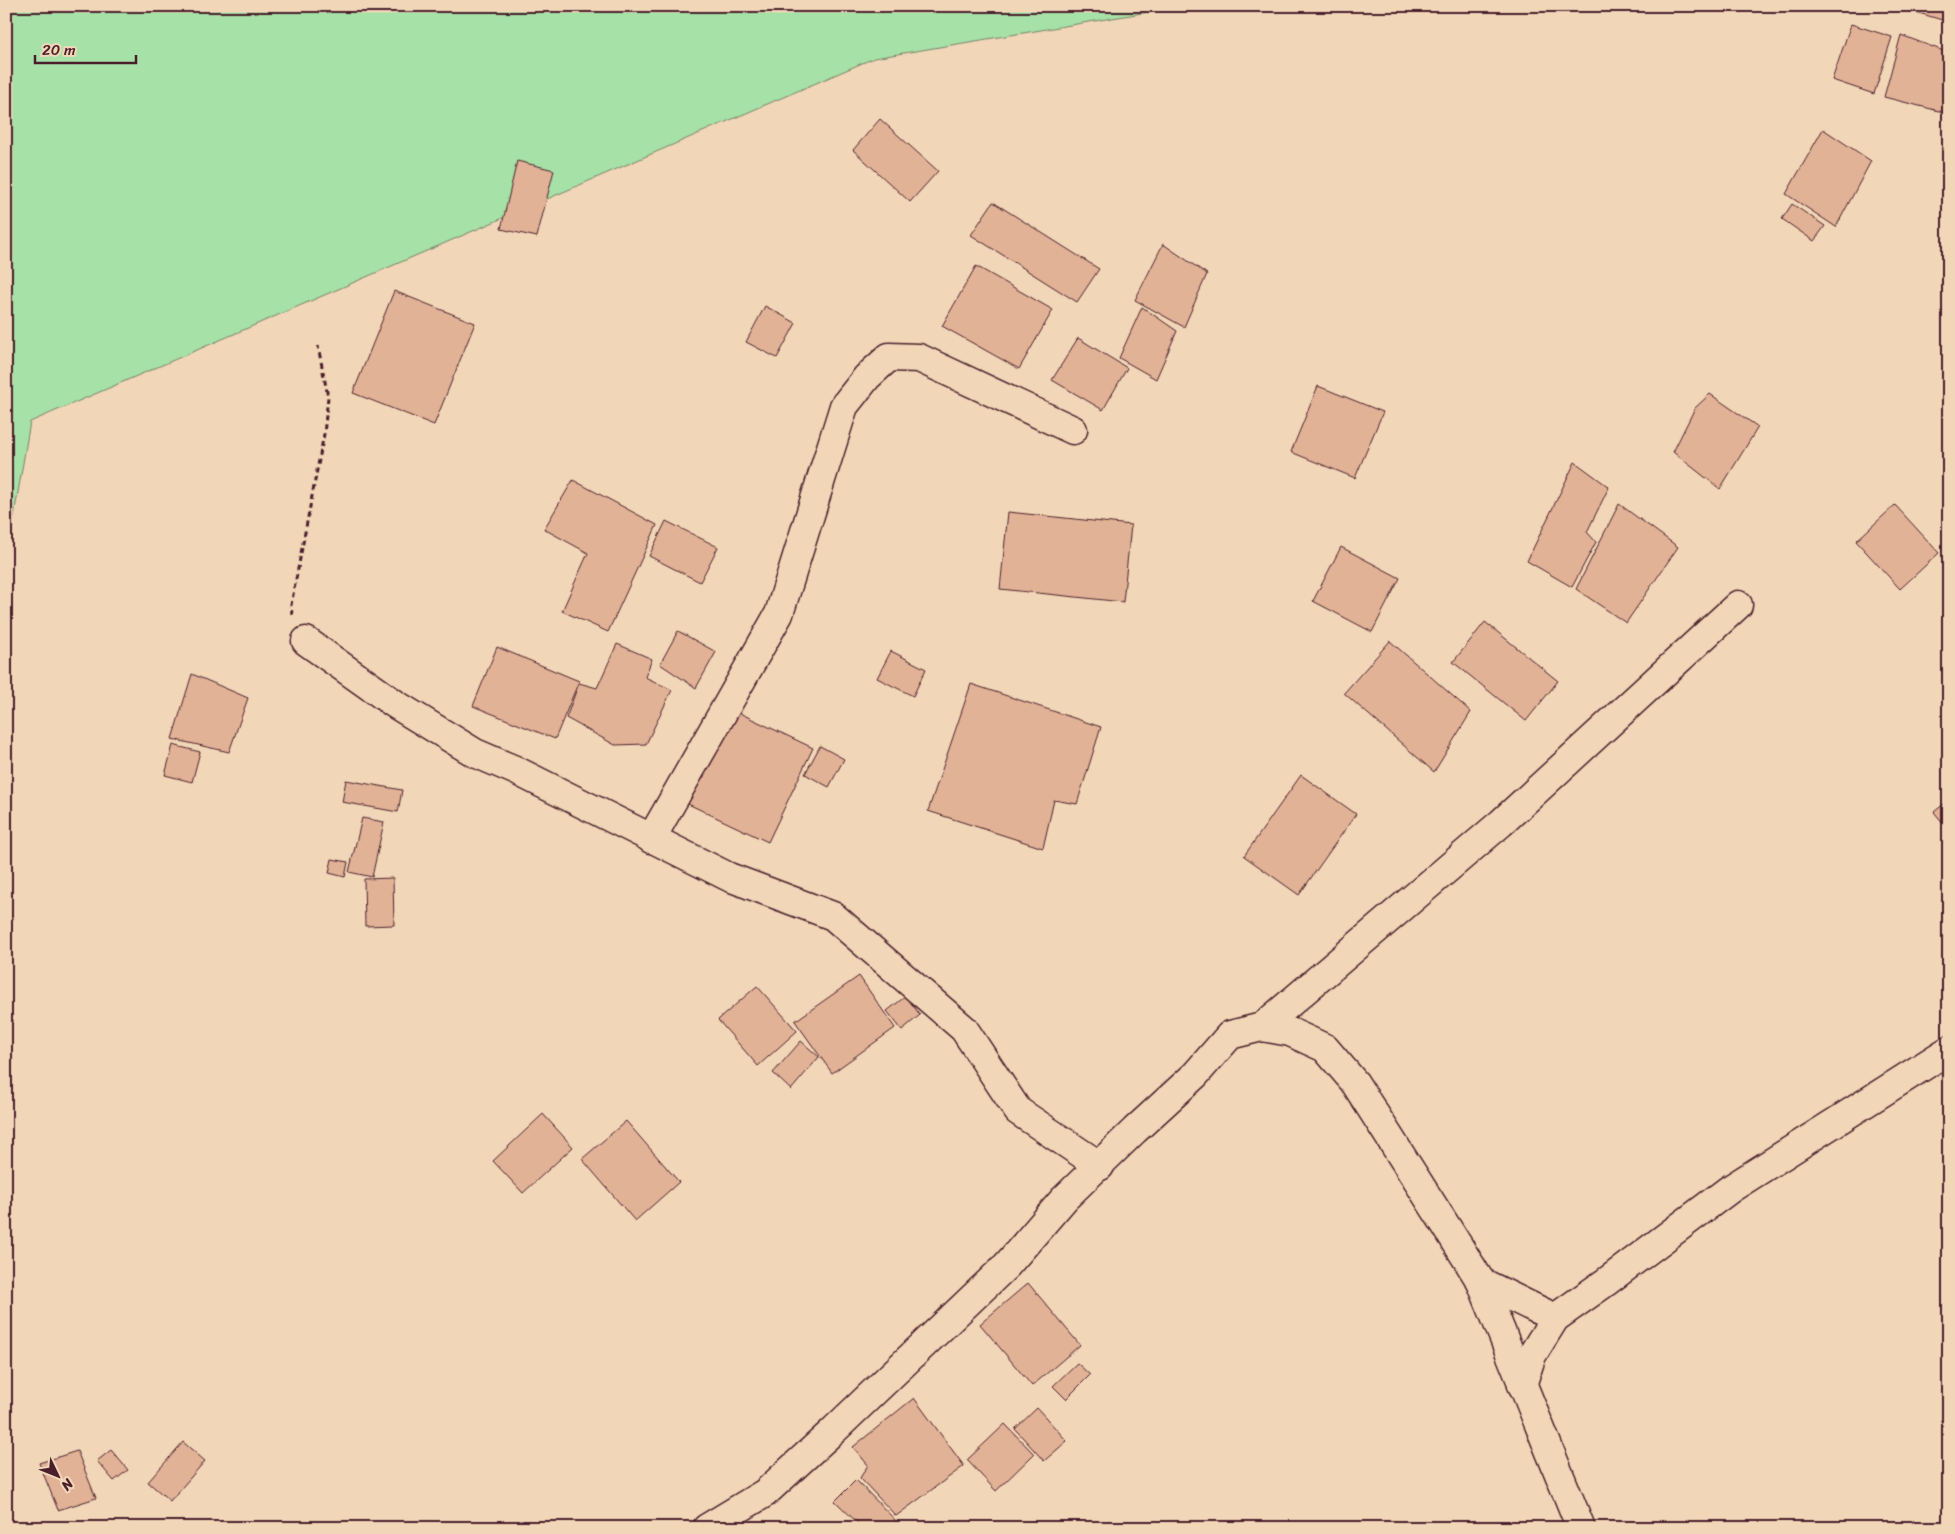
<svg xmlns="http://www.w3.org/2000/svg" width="1955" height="1534" viewBox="0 0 1955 1534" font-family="Sriracha,sans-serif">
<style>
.green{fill:#a6e1a7;stroke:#788069}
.building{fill:#e2b297;stroke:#4a1f2b}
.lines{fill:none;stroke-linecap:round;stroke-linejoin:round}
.street-casing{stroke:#4a1f2b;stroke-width:31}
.path{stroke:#4a1f2b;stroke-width:3;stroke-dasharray:5 4;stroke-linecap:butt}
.street{stroke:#f1d7b8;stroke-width:28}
</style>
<rect width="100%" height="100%" fill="#f1d7b8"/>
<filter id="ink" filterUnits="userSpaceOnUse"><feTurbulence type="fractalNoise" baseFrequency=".02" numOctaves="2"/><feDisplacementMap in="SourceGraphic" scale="10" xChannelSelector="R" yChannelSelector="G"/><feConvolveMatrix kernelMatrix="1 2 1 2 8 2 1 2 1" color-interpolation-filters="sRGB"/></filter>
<g filter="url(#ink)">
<polygon class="green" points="6,6 1184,6 874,58 30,422 6,563"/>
<g class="building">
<polygon points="1895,6 1949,6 1949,22"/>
<polygon points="1851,24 1892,37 1874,94 1832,80"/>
<polygon points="1901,35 1949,53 1947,113 1884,97"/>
<polygon points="880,119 938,171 910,202 853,150"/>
<polygon points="1823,129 1871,161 1836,227 1786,194"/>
<polygon points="517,161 554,170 537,237 501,229"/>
<polygon points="993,202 1099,269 1077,302 971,235"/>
<polygon points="1792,204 1825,226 1814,241 1782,219"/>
<polygon points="1163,244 1207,274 1184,327 1135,300"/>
<polygon points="976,266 1053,310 1019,369 942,326"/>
<polygon points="394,291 475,323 434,425 353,393"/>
<polygon points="765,306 796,323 777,358 746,342"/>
<polygon points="1142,307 1177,331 1156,379 1119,358"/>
<polygon points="1078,338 1127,368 1103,410 1052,380"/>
<polygon points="1318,386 1383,412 1355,478 1291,452"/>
<polygon points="1710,394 1758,427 1720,489 1673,452 1695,408"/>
<polygon points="1575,462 1609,487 1587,532 1596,542 1572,587 1527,561"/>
<polygon points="573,480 657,525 608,632 562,611 588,553 544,529"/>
<polygon points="1619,504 1678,547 1626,623 1576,589"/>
<polygon points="1895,505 1939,553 1900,589 1856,541"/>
<polygon points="1008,512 1131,525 1123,602 1000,589"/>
<polygon points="666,521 718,547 700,582 649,556"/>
<polygon points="1341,547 1400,578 1372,632 1313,601"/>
<polygon points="1485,622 1558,681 1526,721 1453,662"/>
<polygon points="678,631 716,652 696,688 660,664"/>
<polygon points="1390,641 1471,712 1434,772 1344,693"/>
<polygon points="617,644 652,659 645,677 672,690 646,744 615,745 566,718 579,683 597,688"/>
<polygon points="497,647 579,681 555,739 473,706"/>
<polygon points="891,651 926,669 913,696 877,678"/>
<polygon points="192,674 248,698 229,752 172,739"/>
<polygon points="971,684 1101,727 1077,804 1054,800 1043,848 928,811"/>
<polygon points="731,709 813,748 768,842 686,803"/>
<polygon points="173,745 200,752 192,782 165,775"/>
<polygon points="820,746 844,759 829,787 805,774"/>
<polygon points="1301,775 1356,814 1299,895 1244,856"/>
<polygon points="346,780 402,790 398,812 342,802"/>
<polygon points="1949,800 1949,830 1934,812"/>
<polygon points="362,818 384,822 372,877 349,872"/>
<polygon points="332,859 348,862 345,877 329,873"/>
<polygon points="393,878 394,925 365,926 364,879"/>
<polygon points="859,976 895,1028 832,1073 795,1021"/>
<polygon points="757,986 797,1031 758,1066 718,1020"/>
<polygon points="906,996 920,1015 902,1030 887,1011"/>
<polygon points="801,1041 819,1057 791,1090 773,1073"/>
<polygon points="543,1114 573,1147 523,1193 493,1161"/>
<polygon points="626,1121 679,1182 635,1221 582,1159"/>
<polygon points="1028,1283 1080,1345 1032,1386 980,1324"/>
<polygon points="1077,1363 1090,1375 1066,1399 1053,1386"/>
<polygon points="914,1398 964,1466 896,1516 860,1478 868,1465 853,1447"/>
<polygon points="1037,1408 1067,1441 1044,1461 1015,1429"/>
<polygon points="1005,1424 1034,1454 996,1491 967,1460"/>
<polygon points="183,1442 205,1461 170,1501 148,1482"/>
<polygon points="111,1450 128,1470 114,1481 97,1461"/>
<polygon points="77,1451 96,1498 58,1510 39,1463"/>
<polygon points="856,1480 903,1528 863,1528 835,1501"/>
</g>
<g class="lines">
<defs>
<g id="street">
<polyline points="306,641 395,704 475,753 515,770 729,877 833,916 964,1029 1018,1111 1100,1166"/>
<polyline points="651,839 779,614 844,406 867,377 889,357 919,358 1073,430"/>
<polyline points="1262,1027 1501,823 1738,605"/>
<polyline points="1481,1282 1555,1318"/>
<polyline points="1522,1385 1532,1355 1555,1318 1606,1282 1730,1189 1949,1050"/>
<polyline points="707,1528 765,1493 833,1431 1007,1265 1064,1199 1135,1130 1195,1075 1230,1035 1262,1027 1290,1032 1325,1048 1355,1083 1448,1229 1481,1282 1581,1528"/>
</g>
</defs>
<use href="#street" class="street-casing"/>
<polyline class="path" points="292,615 291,605 324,434 328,397 318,346"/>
<use href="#street" class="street"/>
</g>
</g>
<rect width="1955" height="1534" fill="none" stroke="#f1d7b8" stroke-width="25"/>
<rect x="12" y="12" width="1930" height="1509" fill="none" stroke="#4a1f2b" stroke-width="2" filter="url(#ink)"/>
<g transform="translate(58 1476) rotate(133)" stroke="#f1d7b8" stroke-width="4" paint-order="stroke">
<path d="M0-4L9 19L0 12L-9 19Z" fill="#4a1f2b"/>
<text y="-8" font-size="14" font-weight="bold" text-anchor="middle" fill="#4a1f2b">N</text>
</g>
<path d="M35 55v8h101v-8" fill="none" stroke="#4a1f2b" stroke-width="2.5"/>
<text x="42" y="55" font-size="15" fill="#4a1f2b" stroke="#f1d7b8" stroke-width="4" paint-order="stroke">20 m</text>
</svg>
